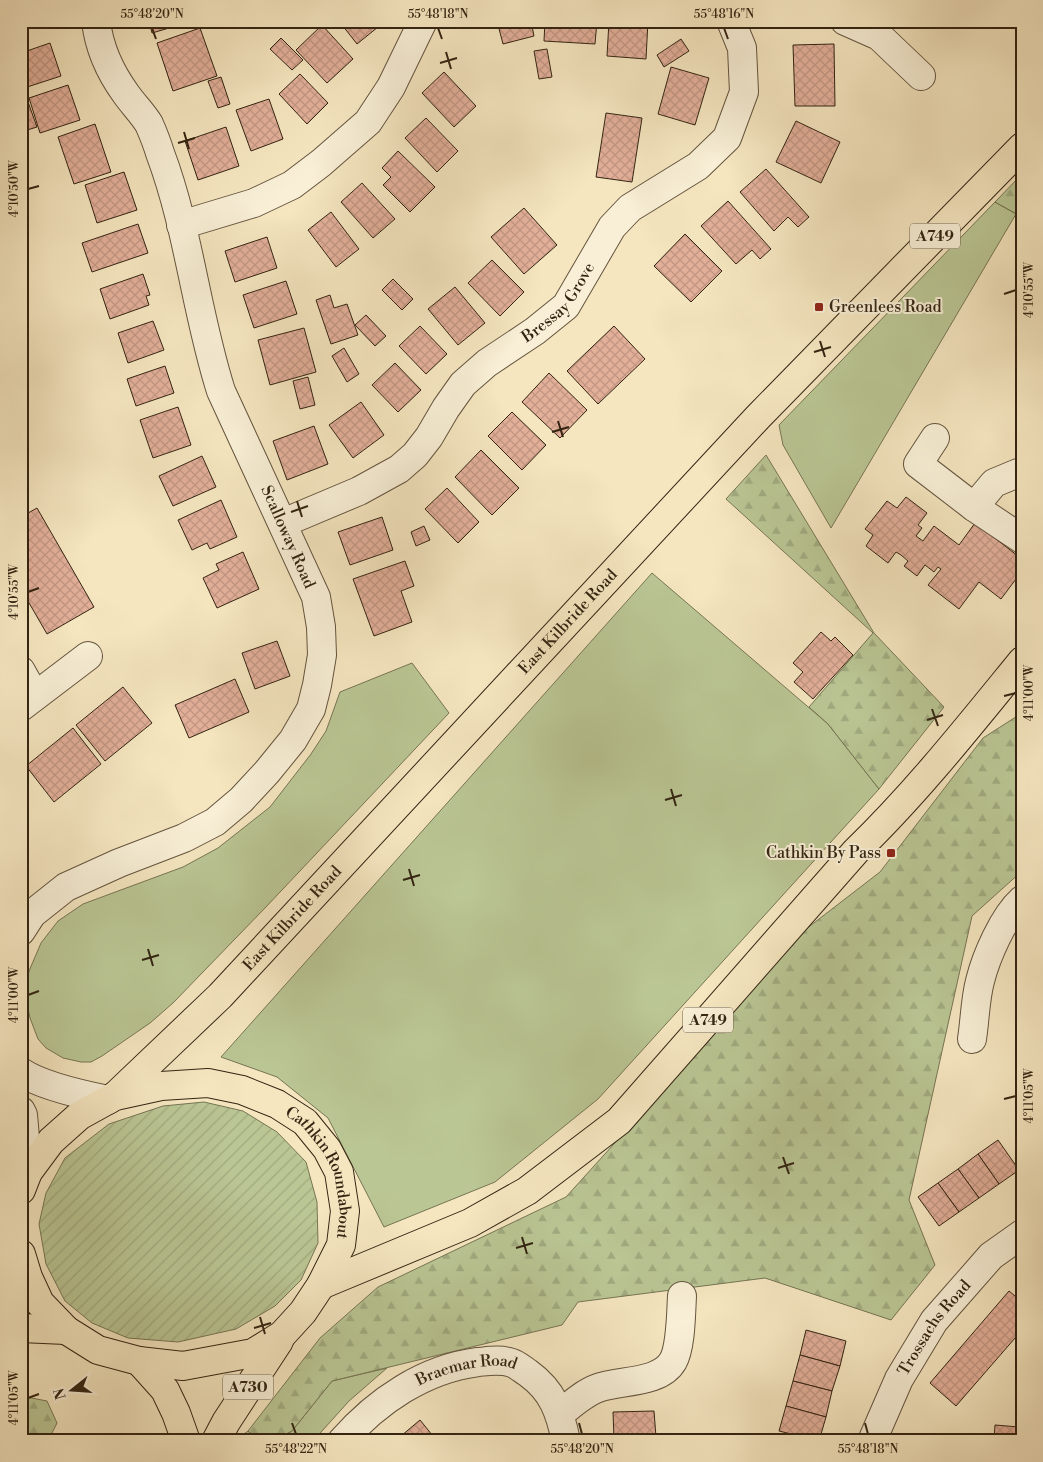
<svg xmlns="http://www.w3.org/2000/svg" width="1043" height="1462" viewBox="0 0 1043 1462" font-family="'Libre Bodoni',serif">
<style>
.green{fill:#bac694;stroke:#767553}
.forest{fill:url(#forest-firs);stroke:#767553}
.garden{fill:url(#garden-furrows);stroke:#767553}
.building{fill:url(#building-cross-hatch);stroke:#332412}
.lines{fill:none;stroke-linecap:round;stroke-linejoin:round}
.minor-casing{stroke:#64543e;stroke-width:30}
.major-casing{stroke:#332412;stroke-width:30}
.minor{stroke:#f8efd6;stroke-width:28}
.major{stroke:#f5e6c0;stroke-width:28}
.ticks{fill:none;stroke:#332412;stroke-width:2}
.poi-dot{fill:#8f2418;stroke:#f8efd6;stroke-width:2}
.labels{text-anchor:middle;dominant-baseline:central;stroke-width:4;stroke-linejoin:round;paint-order:stroke}
.shield{fill:#f8efd6;stroke:#6e614d;stroke-width:1}
.shield-label{font-size:15px;font-weight:bold;fill:#332412}
.street-label{font-size:16px;fill:#332412;stroke:#f8efd6}
.poi-label{font-size:16px;fill:#332412;stroke:#f8efd6;text-anchor:start}
.neatline{fill:none;stroke:#332412;stroke-width:2}
.ticks-label{font-size:12px;text-anchor:middle;fill:#332412}
</style>
<defs>
<pattern id="forest-firs" width="22" height="20" patternUnits="userSpaceOnUse" patternTransform="scale(1.25)"><rect width="22" height="20" fill="#bac694"/><path d="M5 1l3.5 6h-7zM16 11l3.5 6h-7z" fill="#a0aa7f"/></pattern>
<pattern id="garden-furrows" width="10" height="10" patternUnits="userSpaceOnUse" patternTransform="scale(1.25)"><rect width="10" height="10" fill="#bac694"/><path d="M-1 1l2-2M0 10L10 0M9 11l2-2" fill="none" stroke="#a0aa7f"/></pattern>
<pattern id="building-cross-hatch" width="8" height="8" patternUnits="userSpaceOnUse" patternTransform="scale(1.25)"><rect width="8" height="8" fill="#e2af99"/><path d="M0 0l8 8M0 8l8-8" fill="none" stroke="#c29683"/></pattern>
</defs>
<rect width="100%" height="100%" fill="#f5e6c0"/>
<filter id="stains"><feTurbulence type="fractalNoise" baseFrequency=".004" numOctaves="4"/><feColorMatrix values="0 0 0 0 .2 0 0 0 0 .09 0 0 0 0 .02 0 0 0 .5 -.17"/></filter>
<radialGradient id="worn" r=".72"><stop offset=".6" stop-color="#630" stop-opacity="0"/><stop offset="1" stop-color="#630" stop-opacity=".3"/></radialGradient>
<g class="green">
<polygon points="995,202 1016,214 831,528 783,445 779,425"/>
<polygon points="652,573 828,724 879,789 598,1099 495,1182 384,1227 328,1118 277,1077 221,1057"/>
<polygon points="412,663 449,713 265,908 173,1003 150,1023 102,1056 91,1062 81,1062 63,1058 46,1048 38,1039 30,1018 25,996 29,971 41,943 58,921 83,904 183,867 218,848 270,807 311,754 326,731 340,692"/>
<polygon points="387,1368 349,1401 313,1441 272,1441 292,1431 332,1381"/>
<polygon points="248,1431 260,1441 240,1441 240,1437"/>
</g>
<g class="forest">
<polygon points="1022,174 1022,217 995,202"/>
<polygon points="766,455 874,633 944,707 879,789 828,724 809,707 873,633 726,499"/>
<polygon points="1022,713 1022,871 972,916 909,1200 935,1265 891,1320 765,1278 578,1302 562,1325 332,1381 292,1431 272,1441 260,1441 248,1431 320,1338 378,1287 566,1197 717,1030 797,936 880,872 983,738"/>
<polygon points="21,1396 47,1401 57,1423 48,1441 21,1441"/>
</g>
<polygon class="garden" points="204,1102 243,1111 277,1132 306,1162 317,1202 318,1243 301,1280 275,1306 236,1329 178,1342 128,1338 92,1323 65,1301 46,1264 39,1224 46,1193 65,1158 109,1124 163,1106"/>
<g class="building">
<polygon points="149,21 193,21 152,33"/>
<polygon points="339,21 382,21 383,23 357,44"/>
<polygon points="497,21 531,21 534,36 503,44"/>
<polygon points="545,21 597,21 595,44 544,41"/>
<polygon points="609,21 648,21 646,59 607,56"/>
<polygon points="322,25 353,59 327,83 296,50"/>
<polygon points="200,28 217,76 173,91 157,43"/>
<polygon points="281,38 303,60 292,70 270,49"/>
<polygon points="681,39 689,51 664,67 657,55"/>
<polygon points="50,43 61,76 21,89 21,53"/>
<polygon points="834,44 835,106 795,106 793,45"/>
<polygon points="547,49 552,77 539,79 534,51"/>
<polygon points="671,67 709,78 695,125 658,114"/>
<polygon points="444,72 476,106 454,127 422,93"/>
<polygon points="300,74 328,103 307,124 279,94"/>
<polygon points="221,77 230,104 218,108 208,81"/>
<polygon points="68,85 80,120 40,133 29,98"/>
<polygon points="269,99 283,139 251,151 236,110"/>
<polygon points="28,102 37,127 24,131 21,124 21,104"/>
<polygon points="606,113 642,118 632,182 596,177"/>
<polygon points="426,118 458,151 437,172 405,138"/>
<polygon points="796,121 840,142 821,183 776,162"/>
<polygon points="95,124 111,172 74,184 58,137"/>
<polygon points="226,127 239,166 198,180 185,141"/>
<polygon points="398,151 435,187 410,212 383,185 391,177 382,168"/>
<polygon points="766,169 809,217 798,227 788,217 774,231 740,192"/>
<polygon points="124,172 137,210 97,223 85,185"/>
<polygon points="362,183 395,219 373,238 341,202"/>
<polygon points="728,201 771,249 760,259 752,250 736,264 701,226"/>
<polygon points="524,208 557,245 524,274 491,237"/>
<polygon points="331,212 359,249 336,267 308,230"/>
<polygon points="138,224 148,253 92,272 82,243"/>
<polygon points="685,234 722,271 691,302 654,266"/>
<polygon points="267,237 277,268 235,282 225,251"/>
<polygon points="492,260 524,292 500,316 468,283"/>
<polygon points="143,274 150,295 146,296 149,305 110,319 100,289"/>
<polygon points="393,279 413,299 402,310 382,290"/>
<polygon points="286,281 297,314 254,328 243,295"/>
<polygon points="455,287 485,323 458,345 428,309"/>
<polygon points="330,295 334,308 347,304 358,335 331,344 316,300"/>
<polygon points="366,315 386,336 375,346 355,325"/>
<polygon points="153,321 164,350 128,363 118,333"/>
<polygon points="420,326 447,354 426,374 399,346"/>
<polygon points="614,326 645,359 598,404 567,371"/>
<polygon points="304,328 316,372 270,385 258,340"/>
<polygon points="344,348 359,374 347,382 332,356"/>
<polygon points="395,363 421,390 398,412 372,385"/>
<polygon points="165,366 174,393 136,406 127,379"/>
<polygon points="549,373 587,410 560,438 522,402"/>
<polygon points="308,377 315,405 300,409 293,381"/>
<polygon points="361,402 384,435 353,458 329,425"/>
<polygon points="178,407 191,445 153,458 140,420"/>
<polygon points="512,412 546,445 522,470 488,436"/>
<polygon points="314,426 328,464 287,480 273,441"/>
<polygon points="481,450 519,488 492,515 455,477"/>
<polygon points="202,456 216,487 173,506 159,476"/>
<polygon points="21,481 26,489 21,492"/>
<polygon points="447,488 479,522 458,543 425,509"/>
<polygon points="906,497 927,513 918,525 922,528 916,536 923,541 934,526 959,545 975,523 1022,559 1022,571 1001,599 979,582 959,609 928,585 941,569 938,567 934,572 925,565 917,576 904,566 908,561 901,555 896,552 888,563 866,546 873,535 865,529 887,501 897,508"/>
<polygon points="221,500 237,537 210,549 207,543 192,550 178,520"/>
<polygon points="37,508 94,607 47,634 21,589 21,517"/>
<polygon points="382,517 393,550 350,565 338,532"/>
<polygon points="424,526 430,540 416,546 411,532"/>
<polygon points="243,552 259,589 217,608 203,578 219,570 216,564"/>
<polygon points="405,561 414,586 401,591 412,622 374,636 353,579"/>
<polygon points="821,632 831,641 835,637 853,655 813,699 794,682 803,672 793,663"/>
<polygon points="277,641 290,676 255,689 242,653"/>
<polygon points="235,679 249,712 189,738 175,705"/>
<polygon points="123,687 152,723 105,761 76,725"/>
<polygon points="73,728 101,764 54,802 26,766"/>
<polygon points="998,1140 1019,1170 999,1184 978,1154"/>
<polygon points="978,1154 999,1184 979,1198 958,1169"/>
<polygon points="958,1169 979,1198 959,1212 938,1183"/>
<polygon points="938,1183 959,1212 939,1226 918,1197"/>
<polygon points="1009,1291 1022,1302 1022,1330 956,1406 930,1383"/>
<polygon points="806,1330 846,1341 840,1366 800,1355"/>
<polygon points="800,1355 840,1366 832,1391 793,1381"/>
<polygon points="793,1381 832,1391 826,1417 786,1406"/>
<polygon points="786,1406 826,1417 819,1441 779,1431"/>
<polygon points="654,1411 656,1437 614,1439 613,1412"/>
<polygon points="420,1420 437,1441 395,1441"/>
<polygon points="995,1425 1019,1427 1018,1441 994,1441"/>
<polygon points="1019,1427 1022,1427 1022,1441 1018,1441"/>
<polygon points="656,1437 656,1441 614,1441 614,1439"/>
</g>
<g class="lines">
<defs>
<g id="minor">
<polyline points="845,21 879,36 921,76"/>
<polyline points="181,225 254,203 292,185 321,163 368,122 391,87 423,21"/>
<polyline points="935,438 918,464 974,507 1022,539"/>
<polyline points="974,507 994,483 1018,473"/>
<path id="s1" d="M283 523 359 491 399 469 415 455 429 437 446 408 463 384 487 363 535 331 566 306 612 227 630 208 698 166 727 138 744 92 742 48 731 21"/>
<polyline points="21,671 35,696"/>
<polyline points="21,707 88,656"/>
<path d="M21 931 32 914 66 887 119 863 184 838 215 822 241 800 267 772 293 740 311 709 317 685 322 655 321 627 316 597 221 391C196 313 189 230 160 153 157 143 153 133 149 124 143 114 133 104 126 94 110 72 99 48 96 21"/>
<path d="M972 1039C975 1020 975 1000 980 981 986 957 1003 917 1022 900"/>
<path d="M21 1072C42 1086 83 1095 108 1100"/>
<polyline points="21,1111 23,1115 28,1172"/>
<path d="M560 1414C572 1404 584 1393 598 1388 619 1380 660 1384 673 1361 681 1347 681 1313 682 1296"/>
<path id="s2" d="M342 1441C377 1401 424 1369 478 1362 489 1361 501 1359 512 1363 518 1365 523 1370 528 1373 553 1391 560 1412 566 1441"/>
<path id="s3" d="M872 1441 899 1379 934 1321 991 1256 1022 1234"/>
</g>
<g id="major">
<path id="s4" d="M115 1096 220 996 758 417 1022 147"/>
<path id="s5" d="M21 1190 28 1172 51 1141 79 1116 115 1096 161 1086 208 1083 242 1090 277 1104 305 1122 327 1149 339 1172 345 1211 341 1245 321 1285 303 1312 282 1335 253 1353 183 1366 139 1361 98 1350 66 1330 40 1303 28 1277 21 1254"/>
<path d="M321 1285 470 1223 527 1191 619 1121 856 851C916 793 969 726 1022 661"/>
<polyline points="21,1328 66,1330"/>
<polyline points="139,1361 165,1390 176,1413 186,1441"/>
<polyline points="216,1441 226,1422 279,1341"/>
</g>
</defs>
<use href="#minor" class="minor-casing"/>
<use href="#major" class="major-casing"/>
<use href="#minor" class="minor"/>
<use href="#major" class="major"/>
</g>
<path class="ticks" d="M152 28 156 39M438 28 442 39M724 28 728 39M446 52 451 69M440 63 457 58M184 132 189 149M178 143 195 138M28 189 39 186M1004 294 1016 290M820 341 825 357M814 352 831 347M558 421 563 437M552 432 569 427M297 501 302 517M291 512 308 506M28 592 39 588M1004 696 1016 693M932 709 938 726M927 720 943 715M671 789 676 806M665 800 682 795M409 869 414 886M403 880 420 875M148 949 153 966M142 960 159 955M28 995 39 991M1004 1099 1016 1096M783 1157 789 1174M778 1168 794 1163M522 1237 527 1254M516 1248 533 1243M260 1317 265 1334M254 1328 271 1323M28 1398 39 1394M292 1423 296 1434M579 1423 582 1434M865 1423 868 1434"/>
<g class="poi-dot">
<rect x="814" y="302" width="10" height="10" rx="2.5"/>
<rect x="886" y="848" width="10" height="10" rx="2.5"/>
</g>
<g class="labels">
<g class="shield">
<rect x="910" y="223.5" width="50" height="25" rx="4"/>
<rect x="683" y="1007.5" width="50" height="25" rx="4"/>
<rect x="223" y="1374.5" width="50" height="25" rx="4"/>
</g>
<g class="shield-label">
<text x="935" y="236">A749</text>
<text x="708" y="1020">A749</text>
<text x="248" y="1387">A730</text>
</g>
<g class="street-label">
<text stroke="none"><textPath href="#s1" startOffset="362">Bressay Grove</textPath></text>
<text transform="translate(288 537) rotate(66)">Scalloway Road</text>
<text stroke="none"><textPath href="#s4" startOffset="656">East Kilbride Road</textPath></text>
<text stroke="none"><textPath href="#s4" startOffset="251">East Kilbride Road</textPath></text>
<text stroke="none"><textPath href="#s5" startOffset="390">Cathkin Roundabout</textPath></text>
<text stroke="none"><textPath href="#s3" startOffset="130">Trossachs Road</textPath></text>
<text stroke="none"><textPath href="#s2" startOffset="148">Braemar Road</textPath></text>
</g>
<g class="poi-label">
<text x="829" y="307">Greenlees Road</text>
<text x="881" y="853" text-anchor="end">Cathkin By Pass</text>
</g>
</g>
<rect width="1043" height="1462" fill="none" stroke="#f5e6c0" stroke-width="55"/>
<g transform="translate(72 1390) rotate(253)" stroke="#f8efd6" stroke-width="4" paint-order="stroke">
<path d="M0-4L9 19L0 12L-9 19Z" fill="#332412"/>
<text y="-8" font-size="14" font-weight="bold" text-anchor="middle" fill="#332412">N</text>
</g>
<rect x="28" y="28" width="988" height="1406" class="neatline"/>
<g class="ticks-label">
<text x="152" y="18">55°48'20"N</text>
<text x="438" y="18">55°48'18"N</text>
<text x="724" y="18">55°48'16"N</text>
<text transform="translate(14 189) rotate(-90)" y="4">4°10'50"W</text>
<text transform="translate(1029 290) rotate(-90)" y="4">4°10'55"W</text>
<text transform="translate(14 592) rotate(-90)" y="4">4°10'55"W</text>
<text transform="translate(1029 693) rotate(-90)" y="4">4°11'00"W</text>
<text transform="translate(14 995) rotate(-90)" y="4">4°11'00"W</text>
<text transform="translate(1029 1096) rotate(-90)" y="4">4°11'05"W</text>
<text transform="translate(14 1398) rotate(-90)" y="4">4°11'05"W</text>
<text x="296" y="1453">55°48'22"N</text>
<text x="582" y="1453">55°48'20"N</text>
<text x="868" y="1453">55°48'18"N</text>
</g>
<rect width="100%" height="100%" filter="url(#stains)"/>
<rect width="100%" height="100%" fill="url(#worn)"/>
</svg>
